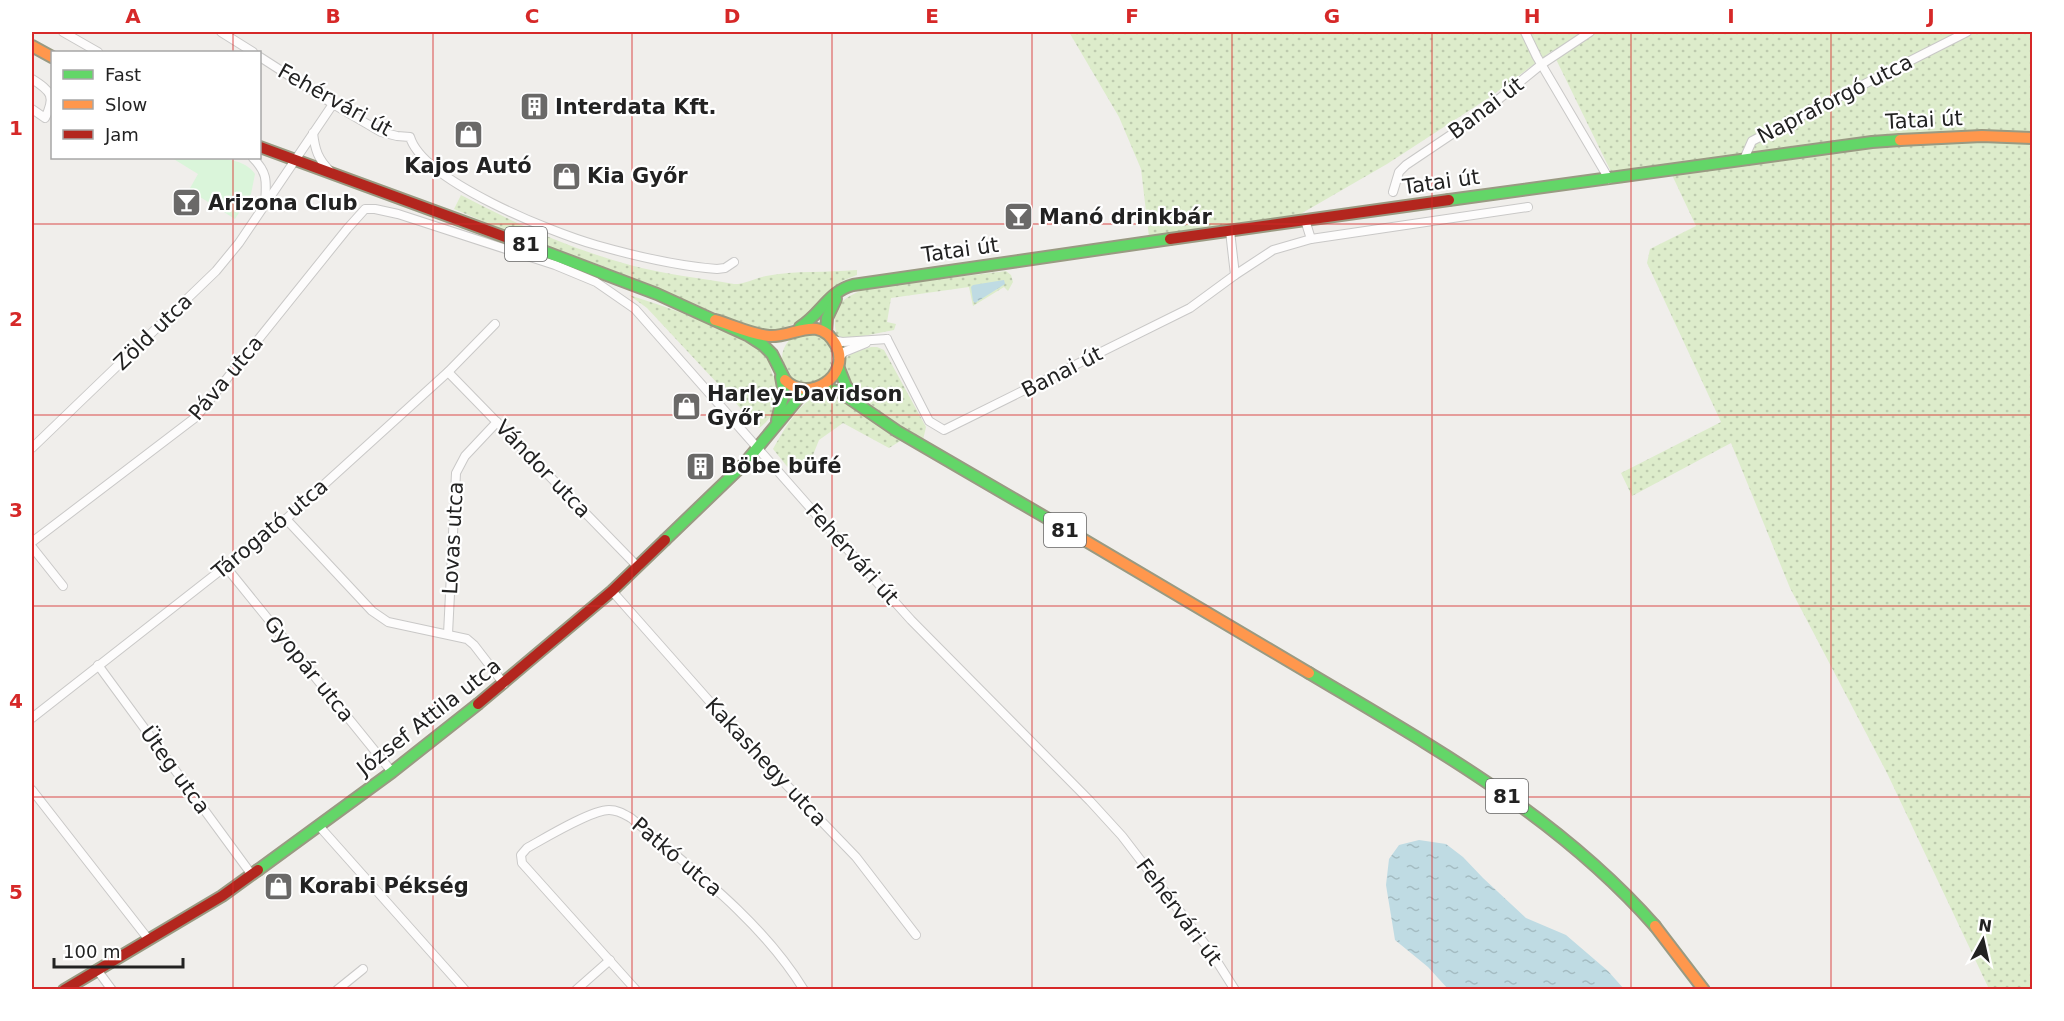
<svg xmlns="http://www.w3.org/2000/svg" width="2064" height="1021" viewBox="0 0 2064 1021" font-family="'DejaVu Sans',sans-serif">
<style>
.grass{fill:url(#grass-dots)}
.park{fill:#daf5da}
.water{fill:url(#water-ripples)}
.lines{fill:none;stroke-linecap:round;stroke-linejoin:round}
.street-casing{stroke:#c9c8c7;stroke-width:10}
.fast-casing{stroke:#999a82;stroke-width:14}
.slow-casing{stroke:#999a82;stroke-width:14}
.jam-casing{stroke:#999a82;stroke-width:14}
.street{stroke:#fdfcfc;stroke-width:8}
.fast{stroke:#63d668;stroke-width:10}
.slow{stroke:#ff974d;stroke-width:10}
.jam{stroke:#b3261e;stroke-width:10}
.grid{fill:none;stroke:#d62828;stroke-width:1.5;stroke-opacity:0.55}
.labels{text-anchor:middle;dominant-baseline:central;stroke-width:4.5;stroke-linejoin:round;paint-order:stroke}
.shield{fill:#fff;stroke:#646464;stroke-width:1.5}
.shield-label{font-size:20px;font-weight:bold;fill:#222}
.street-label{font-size:21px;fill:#222;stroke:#fff}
.poi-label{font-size:21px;font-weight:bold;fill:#222;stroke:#fff;text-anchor:start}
.neatline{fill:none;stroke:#d62828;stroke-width:2}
.grid-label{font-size:20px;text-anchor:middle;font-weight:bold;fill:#d62828}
</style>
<defs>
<pattern id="grass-dots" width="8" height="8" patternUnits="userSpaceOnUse" patternTransform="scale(1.5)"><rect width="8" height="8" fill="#ddeccb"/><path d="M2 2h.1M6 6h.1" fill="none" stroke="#bdcaae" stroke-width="1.8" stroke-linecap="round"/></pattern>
<pattern id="water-ripples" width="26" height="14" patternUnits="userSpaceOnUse" patternTransform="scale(1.5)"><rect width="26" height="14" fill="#bfdbe3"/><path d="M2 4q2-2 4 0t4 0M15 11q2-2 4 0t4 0" fill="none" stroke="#a4bcc2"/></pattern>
</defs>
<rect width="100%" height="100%" fill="#f0eeeb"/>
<g class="grass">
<polygon points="1069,32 2032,32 2032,989 1989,989 1887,773 1790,588 1731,443 1632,496 1621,473 1721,422 1647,263 1650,249 1696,226 1672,175 1617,184 1552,51 1490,97 1387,164 1297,216 1149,237 1141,169 1119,117"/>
<path d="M461 195C516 224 571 249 630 265 664 274 699 278 734 284 746 284 754 278 766 276 795 270 827 273 857 270V275L842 281 827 295 815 312 804 320 775 331 762 329 725 317 603 266 518 236 454 209Z"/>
<path d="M1006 271 1011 275 1013 282 1008 291 1004 287 973 306 969 287 891 298 887 322 896 324 894 330 853 338 837 337C830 307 840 298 868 288Z"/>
<path d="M629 295C677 310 723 327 766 354 769 360 770 367 772 373 774 378 778 381 779 386 783 400 771 420 759 428L647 308Z"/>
<circle cx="807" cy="358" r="25"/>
<path d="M871 347H877L884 350 926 427 923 440 895 424 853 390 842 365C848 352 858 351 871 347Z"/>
<path d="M820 393H831L905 438 889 448 843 423 819 440 809 465 794 475 773 449C785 428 798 404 820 393Z"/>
</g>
<path class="park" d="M172 158C193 157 242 153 255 174L251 194 235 219 189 190 198 174Z"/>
<g class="water">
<polygon points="1004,280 1005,284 975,303 973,301 971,287 973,285"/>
<polygon points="1419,840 1446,844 1463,857 1483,878 1526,918 1566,935 1608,971 1624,989 1448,989 1428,967 1395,940 1386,885 1389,859 1399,845"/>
</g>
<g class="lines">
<defs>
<g id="street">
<polyline points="63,32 98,52"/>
<polyline points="221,32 253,52"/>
<polyline points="1525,32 1537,57 1609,179"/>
<path d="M260 57 333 104 381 132 397 136 410 137C423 181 553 233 596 245 635 256 676 266 717 269L725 268 734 262"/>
<path d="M32 79C51 91 56 96 45 118L32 109"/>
<path d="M313 133C315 150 318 159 330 171"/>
<path d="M253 158C269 174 266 183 265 205"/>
<polyline points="1744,159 1752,141 1967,32"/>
<polyline points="1393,192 1399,172 1406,165 1473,120 1542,64 1590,32"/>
<polyline points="1305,220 1311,239"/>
<polyline points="1235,275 1273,250 1311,239 1528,207"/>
<polyline points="887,339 929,421 944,430 1190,308 1235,275 1230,231"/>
<polyline points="833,340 842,342 887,339"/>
<polyline points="839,358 844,352 866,343"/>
<polyline points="448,372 638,567"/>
<polyline points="32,448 216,271 239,243 333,104"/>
<polyline points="286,519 372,611 388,622 467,639 474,645 504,684"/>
<polyline points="32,542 196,417 347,229 365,209 375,209 398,214 555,265 596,282 635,309 813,511 911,620 1090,801 1122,836 1211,952 1235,990"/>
<polyline points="32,547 63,586"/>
<polyline points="226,567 392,772"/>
<polyline points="612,591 749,746 856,857 916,935"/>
<polyline points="448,634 456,473 465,456 497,422"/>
<polyline points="98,665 252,875"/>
<polyline points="32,718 286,519 448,372 495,324"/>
<polyline points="32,790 149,940"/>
<polyline points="319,826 465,990"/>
<polyline points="98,971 112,990"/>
<polyline points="337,990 363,969"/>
<polyline points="576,990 610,960"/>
<path d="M636 990 522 863 521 855 527 848C545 838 591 810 609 810 618 810 624 814 631 818 693 870 761 920 804 990"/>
</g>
<g id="fast">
<polyline points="1449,200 1872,142 1900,140"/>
<polyline points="538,249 657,294 749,336 763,345 772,354 785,380"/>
<path d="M800 327C820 315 829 291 853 285L1170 239"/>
<polyline points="826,333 827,318 836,299"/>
<polyline points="838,366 846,386 855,397"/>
<polyline points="821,387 840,392 897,431 1069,531"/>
<polyline points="777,420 784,393 781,377"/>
<polyline points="665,540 744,464 802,394 812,390"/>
<path d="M1309 673C1433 747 1558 816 1655 926"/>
<polyline points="258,870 392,772 478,704"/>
</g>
<g id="slow">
<polyline points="32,46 52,57"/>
<polyline points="1900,140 1982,136 2032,138"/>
<path d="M715 320C733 325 750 334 769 336 794 338 818 313 836 345 852 376 808 404 785 380"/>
<polyline points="1069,531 1309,673"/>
<polyline points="1655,926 1704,990"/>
</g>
<g id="jam">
<polyline points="260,147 538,249"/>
<polyline points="1170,239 1449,200"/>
<polyline points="478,704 612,591 665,540"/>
<polyline points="64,990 222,896 258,870"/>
</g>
</defs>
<use href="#street" class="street-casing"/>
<use href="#fast" class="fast-casing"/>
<use href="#slow" class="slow-casing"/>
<use href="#jam" class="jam-casing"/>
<use href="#street" class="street"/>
<use href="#fast" class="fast"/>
<use href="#slow" class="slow"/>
<use href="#jam" class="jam"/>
</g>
<path class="grid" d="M233 32V52M433 32V990M632 32V990M832 32V990M1032 32V990M1232 32V990M1432 32V990M1631 32V990M1831 32V990M233 158V990M32 224H2032M32 415H2032M32 606H2032M32 797H2032"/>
<defs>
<symbol id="building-square" viewBox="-11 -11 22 22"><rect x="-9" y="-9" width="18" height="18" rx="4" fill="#6a6968" stroke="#fff"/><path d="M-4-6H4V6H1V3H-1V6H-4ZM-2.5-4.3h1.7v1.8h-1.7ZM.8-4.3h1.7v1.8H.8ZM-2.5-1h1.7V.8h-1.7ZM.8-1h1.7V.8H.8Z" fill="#fff"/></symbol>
<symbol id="shop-square" viewBox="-11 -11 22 22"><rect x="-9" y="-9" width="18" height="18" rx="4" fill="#6a6968" stroke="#fff"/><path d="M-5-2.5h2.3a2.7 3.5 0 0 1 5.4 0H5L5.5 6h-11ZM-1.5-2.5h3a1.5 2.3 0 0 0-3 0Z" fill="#fff"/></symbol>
<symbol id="bar-square" viewBox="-11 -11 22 22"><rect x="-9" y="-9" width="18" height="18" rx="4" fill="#6a6968" stroke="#fff"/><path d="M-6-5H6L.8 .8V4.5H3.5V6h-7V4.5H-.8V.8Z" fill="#fff"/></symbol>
</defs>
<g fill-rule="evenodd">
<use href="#building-square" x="518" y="90" width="33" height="33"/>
<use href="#shop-square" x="452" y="118" width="33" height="33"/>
<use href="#shop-square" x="550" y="160" width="33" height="33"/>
<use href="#bar-square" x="170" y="186" width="33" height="33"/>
<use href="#bar-square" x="1002" y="200" width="33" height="33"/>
<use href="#shop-square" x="670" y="390" width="33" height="33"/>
<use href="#building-square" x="684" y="450" width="33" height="33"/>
<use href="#shop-square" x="262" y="870" width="33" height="33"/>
</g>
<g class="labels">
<g class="shield">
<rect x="505" y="227" width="42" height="34" rx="4.5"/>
<rect x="1044" y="513" width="42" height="34" rx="4.5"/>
<rect x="1486" y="779" width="42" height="34" rx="4.5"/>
</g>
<g class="shield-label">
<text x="526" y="244">81</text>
<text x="1065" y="530">81</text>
<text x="1507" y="796">81</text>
</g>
<g class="street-label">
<text transform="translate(1835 99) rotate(-27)">Napraforgó utca</text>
<text transform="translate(335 100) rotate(29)">Fehérvári út</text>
<text transform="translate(1486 108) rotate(-37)">Banai út</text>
<text transform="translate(1924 120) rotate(-3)">Tatai út</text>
<text transform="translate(1441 182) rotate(-8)">Tatai út</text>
<text transform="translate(960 250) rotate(-8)">Tatai út</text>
<text transform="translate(153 332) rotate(-44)">Zöld utca</text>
<text transform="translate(1062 372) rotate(-27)">Banai út</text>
<text transform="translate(226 378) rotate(-50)">Páva utca</text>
<text transform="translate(543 469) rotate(46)">Vándor utca</text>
<text transform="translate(270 529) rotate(-40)">Tárogató utca</text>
<text transform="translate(453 538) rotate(-87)">Lovas utca</text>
<text transform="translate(852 554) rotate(48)">Fehérvári út</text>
<text transform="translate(309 669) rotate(51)">Gyopár utca</text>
<text transform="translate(429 717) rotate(-38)">József Attila utca</text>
<text transform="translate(766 762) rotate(47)">Kakashegy utca</text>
<text transform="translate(175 770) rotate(54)">Üteg utca</text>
<text transform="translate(677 857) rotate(40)">Patkó utca</text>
<text transform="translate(1179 912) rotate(53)">Fehérvári út</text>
</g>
<g class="poi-label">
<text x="555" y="107">Interdata Kft.</text>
<text x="468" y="166" text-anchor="middle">Kajos Autó</text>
<text x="587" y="176">Kia Győr</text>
<text x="208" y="203">Arizona Club</text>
<text x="1039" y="217">Manó drinkbár</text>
<text x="707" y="394">Harley-Davidson<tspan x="707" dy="24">Győr</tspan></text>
<text x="721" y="466">Böbe büfé</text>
<text x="299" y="886">Korabi Pékség</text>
</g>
</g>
<rect width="2064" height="1021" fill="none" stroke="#ffffff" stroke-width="66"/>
<rect x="51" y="51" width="210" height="108" fill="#ffffff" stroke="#a7a7a7" stroke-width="1.5"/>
<rect x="63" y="70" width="30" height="9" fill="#63d668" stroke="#a7a7a7" stroke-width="1.5"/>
<text x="105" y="81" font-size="18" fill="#222222">Fast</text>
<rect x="63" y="100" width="30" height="9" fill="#ff974d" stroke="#a7a7a7" stroke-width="1.5"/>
<text x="105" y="111" font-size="18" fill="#222222">Slow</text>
<rect x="63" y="130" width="30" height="9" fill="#b3261e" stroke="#a7a7a7" stroke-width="1.5"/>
<text x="105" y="141" font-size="18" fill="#222222">Jam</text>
<g transform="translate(1983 940) rotate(8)" stroke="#ffffff" stroke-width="4.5" paint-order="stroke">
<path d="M0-4.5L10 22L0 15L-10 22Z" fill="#222222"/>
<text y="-9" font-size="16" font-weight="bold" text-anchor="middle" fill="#222222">N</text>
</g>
<path d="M54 958v9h129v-9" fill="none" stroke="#222222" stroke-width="3"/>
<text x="63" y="958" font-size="18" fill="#222222" stroke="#ffffff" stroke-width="4.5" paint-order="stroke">100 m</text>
<rect x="33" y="33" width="1998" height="955" class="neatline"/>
<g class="grid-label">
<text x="133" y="23">A</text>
<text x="333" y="23">B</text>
<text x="532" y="23">C</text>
<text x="732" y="23">D</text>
<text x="932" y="23">E</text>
<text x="1132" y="23">F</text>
<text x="1332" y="23">G</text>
<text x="1532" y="23">H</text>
<text x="1731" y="23">I</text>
<text x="1931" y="23">J</text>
<text x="16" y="135">1</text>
<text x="16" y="326">2</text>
<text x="16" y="517">3</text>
<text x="16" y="708">4</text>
<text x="16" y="899">5</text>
</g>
</svg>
